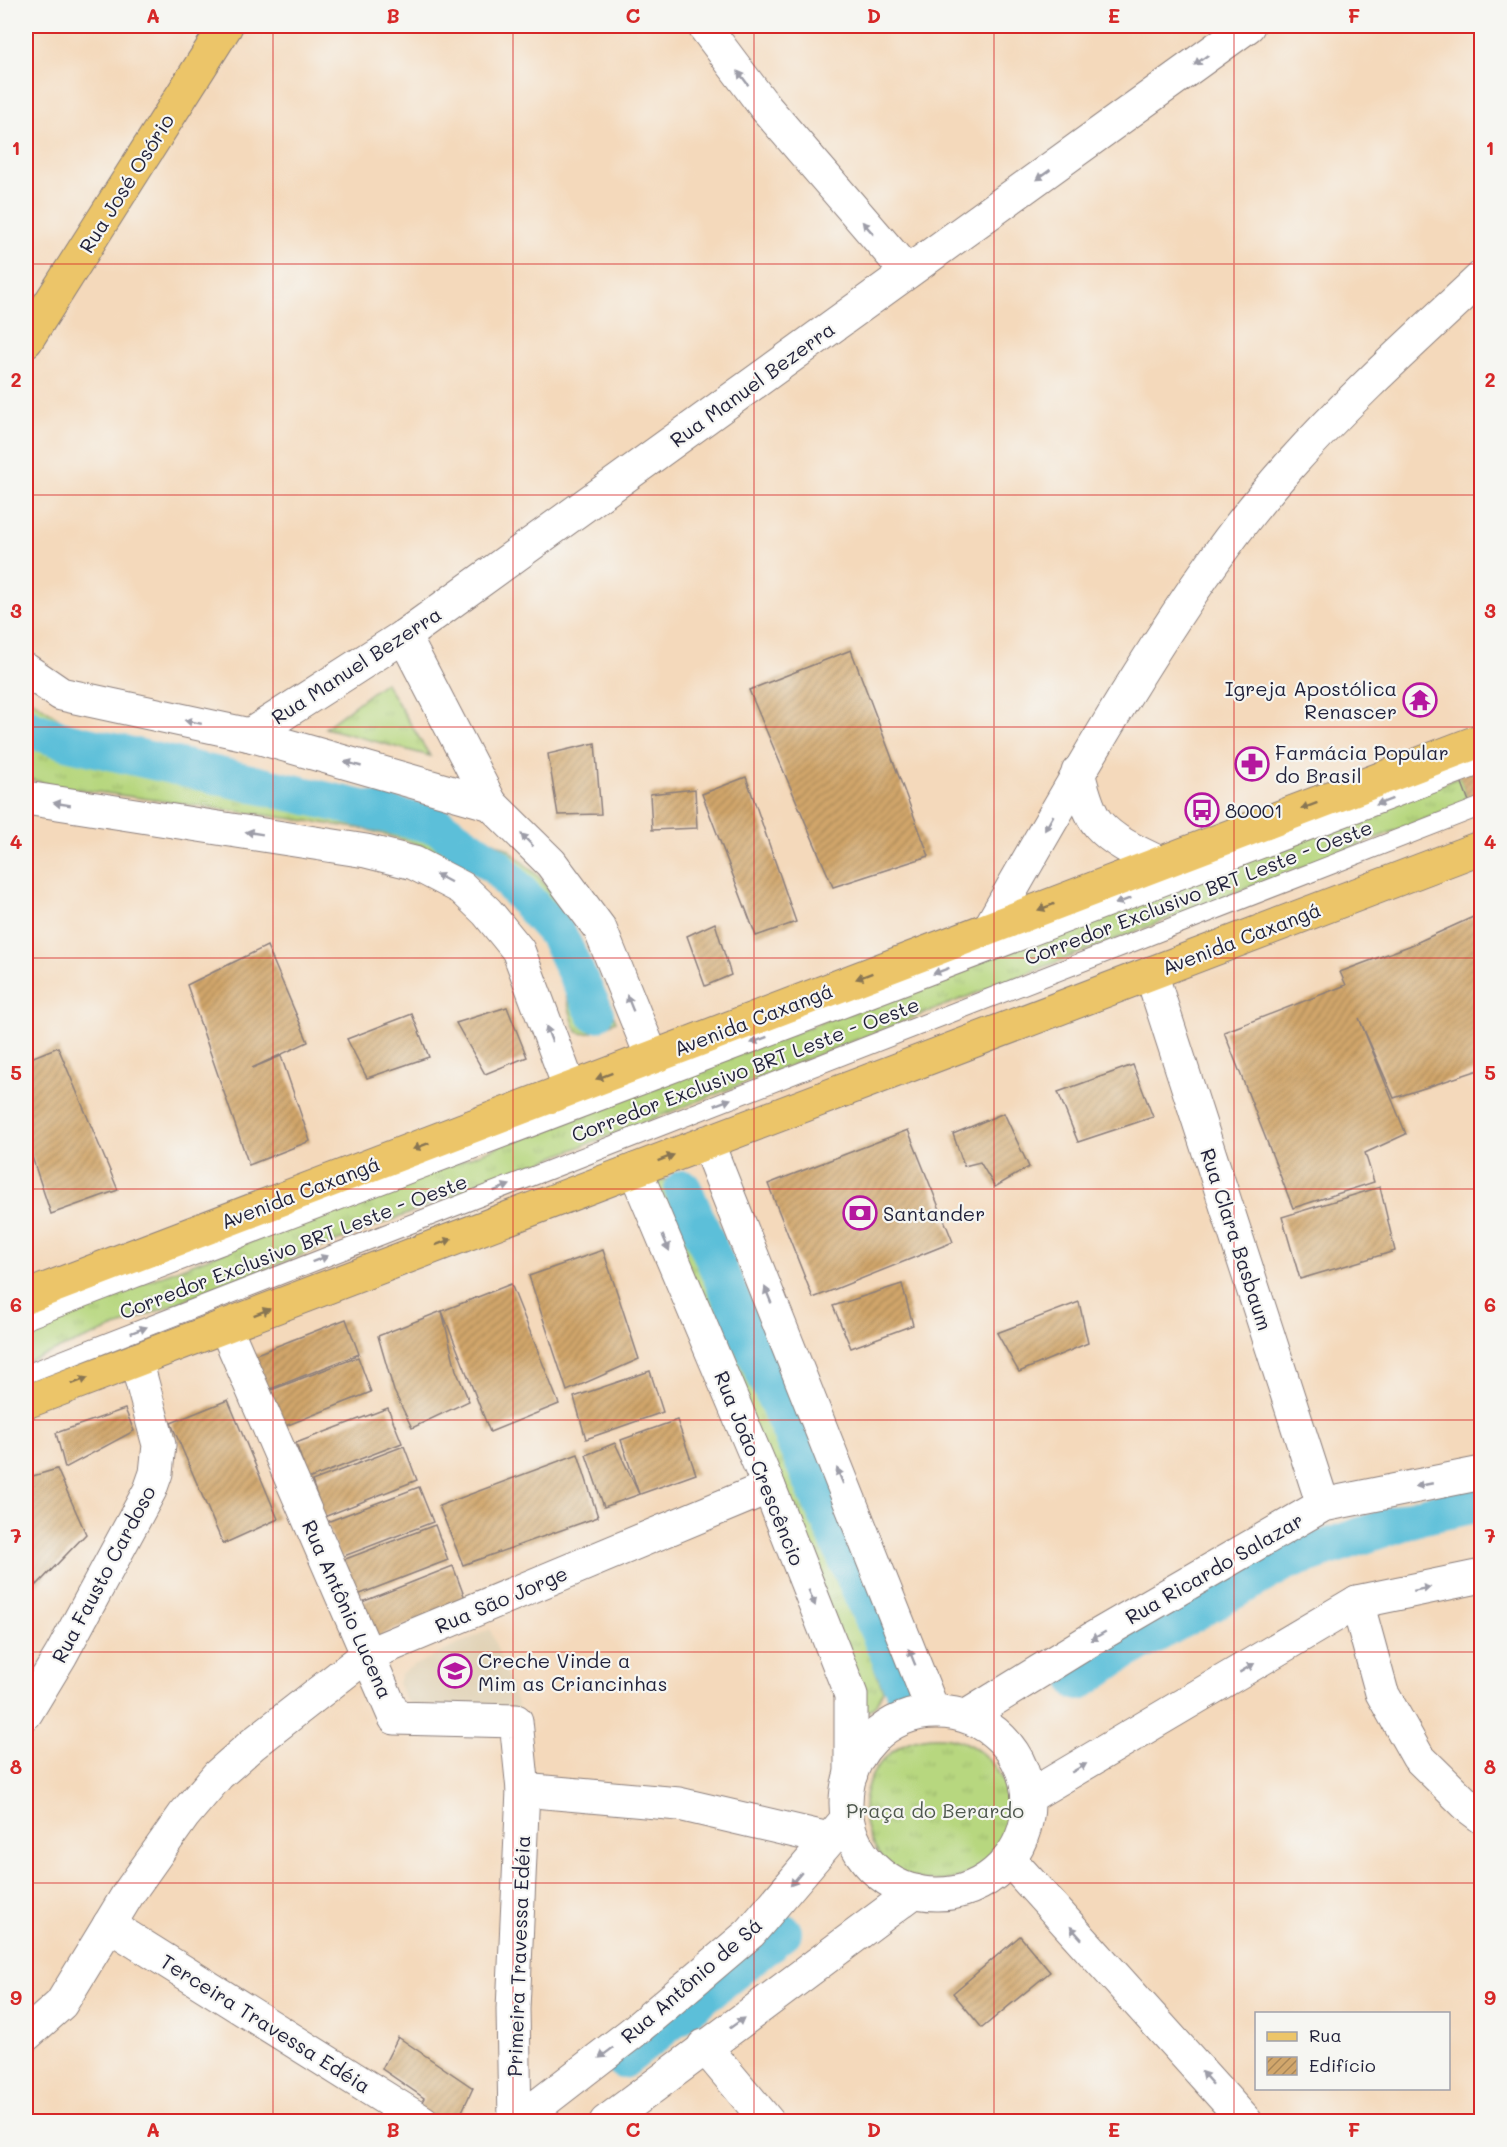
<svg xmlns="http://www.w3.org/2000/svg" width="1507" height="2147" viewBox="0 0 1507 2147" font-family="Mali,sans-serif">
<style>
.built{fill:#e1d2b5}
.grass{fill:url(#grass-tufts);stroke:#6c7c5d;stroke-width:1.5}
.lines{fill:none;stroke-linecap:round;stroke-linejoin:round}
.canal{stroke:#5bbfd9;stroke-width:38}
.building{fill:url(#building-hatch)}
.service-casing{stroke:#8b7e7b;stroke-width:20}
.minor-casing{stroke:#8b7e7b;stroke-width:35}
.tertiary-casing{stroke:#8b7e7b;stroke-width:35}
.primary-casing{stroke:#8b7e7b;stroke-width:35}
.service{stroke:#fff;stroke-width:18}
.minor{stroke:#fff;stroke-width:33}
.tertiary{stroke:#fff;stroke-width:33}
.primary{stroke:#ecc569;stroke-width:33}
.oneway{fill:#9c9ca7}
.oneway2{fill:#877452}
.grid{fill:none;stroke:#d62828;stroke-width:1.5;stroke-opacity:0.55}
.labels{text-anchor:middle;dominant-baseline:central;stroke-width:4.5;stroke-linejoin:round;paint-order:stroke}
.street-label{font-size:20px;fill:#22223b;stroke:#f6f6f2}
.poi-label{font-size:20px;fill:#22223b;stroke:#f6f6f2;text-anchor:start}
.park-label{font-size:20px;fill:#4f584f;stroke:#f6f6f2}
.neatline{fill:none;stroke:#d62828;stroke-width:2}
.grid-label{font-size:20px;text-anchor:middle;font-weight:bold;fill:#d62828}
</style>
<defs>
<pattern id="grass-tufts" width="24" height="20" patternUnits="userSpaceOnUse" patternTransform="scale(1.5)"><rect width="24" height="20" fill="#b7d77f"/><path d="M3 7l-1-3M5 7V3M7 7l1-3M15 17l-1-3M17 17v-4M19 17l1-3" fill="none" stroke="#9db86f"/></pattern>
<pattern id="building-hatch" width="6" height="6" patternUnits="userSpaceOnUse" patternTransform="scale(1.5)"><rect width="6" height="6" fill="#d1a66b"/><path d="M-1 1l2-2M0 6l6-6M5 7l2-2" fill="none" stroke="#a98759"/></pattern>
</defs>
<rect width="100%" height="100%" fill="#f6f6f2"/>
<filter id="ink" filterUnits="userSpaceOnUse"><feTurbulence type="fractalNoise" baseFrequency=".0167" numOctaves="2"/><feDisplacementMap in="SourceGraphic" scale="12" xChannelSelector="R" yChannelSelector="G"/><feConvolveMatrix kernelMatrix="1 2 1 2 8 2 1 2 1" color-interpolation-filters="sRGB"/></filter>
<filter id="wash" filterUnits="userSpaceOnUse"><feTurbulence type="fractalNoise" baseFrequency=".008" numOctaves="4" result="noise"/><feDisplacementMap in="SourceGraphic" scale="24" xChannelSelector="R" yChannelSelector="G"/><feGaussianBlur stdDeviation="1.35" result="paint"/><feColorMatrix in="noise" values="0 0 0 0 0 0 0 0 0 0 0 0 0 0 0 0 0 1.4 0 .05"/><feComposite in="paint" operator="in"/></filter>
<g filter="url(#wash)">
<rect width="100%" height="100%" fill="#f4d9bb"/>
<polygon class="built" points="490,1629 519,1709 413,1705 406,1701 398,1683 401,1674 409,1668"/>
<g class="grass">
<polygon points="385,682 430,756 325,728"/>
<path d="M26 696 67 724 90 731 446 818 508 849 540 878 565 913 616 1021C606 1025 588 1038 578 1032 572 1028 566 990 562 980 558 971 555 959 550 951 528 915 496 882 459 862 430 846 396 838 365 829L54 786 26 778Z"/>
<polygon points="1460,777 1469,802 26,1362 26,1328"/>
<polygon points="687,1173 883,1690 876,1704 860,1719 655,1183"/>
<circle cx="936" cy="1809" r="72"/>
</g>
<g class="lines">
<g class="canal">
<polyline points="26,726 32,730 70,742 438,826 496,866 558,935 595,1013"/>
<polyline points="683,1189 905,1691"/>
<polyline points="1079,1682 1116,1656 1285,1562 1420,1516 1482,1503"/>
<polyline points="623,2060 783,1932"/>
</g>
</g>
<g id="blocks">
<g class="building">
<polygon points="851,650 929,856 833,887 749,690"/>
<polygon points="595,743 601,814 558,815 548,754"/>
<polygon points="1482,760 1482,809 1473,812 1457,770"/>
<polygon points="746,777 796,922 756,936 702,794"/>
<polygon points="695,789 697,828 652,830 650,794"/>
<polygon points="1482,913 1482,954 1478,970 1482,970 1482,1069 1394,1098 1359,1018 1406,1134 1365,1153 1374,1182 1293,1208 1224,1032 1346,985 1340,972 1409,946"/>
<polygon points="715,923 731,975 705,986 687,936"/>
<polygon points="267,946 308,1042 252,1068 281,1056 310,1141 249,1165 187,985"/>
<polygon points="507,1007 527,1057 485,1074 456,1023"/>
<polygon points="412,1014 429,1057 367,1078 347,1039"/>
<polygon points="58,1047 118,1190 51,1214 26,1139 26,1060"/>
<polygon points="1133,1065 1153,1117 1078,1142 1058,1092"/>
<polygon points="1004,1113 1029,1167 995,1187 980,1162 964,1166 953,1134"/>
<polygon points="908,1130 953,1242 813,1298 768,1184"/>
<polygon points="1380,1187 1395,1251 1300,1279 1282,1217"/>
<polygon points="603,1250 639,1359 567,1391 529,1276"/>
<polygon points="511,1284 559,1404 490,1432 442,1311 456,1370 469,1401 412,1428 394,1391 378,1336"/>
<polygon points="902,1284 913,1325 851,1348 833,1306"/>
<polygon points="1079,1302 1088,1343 1019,1372 997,1333"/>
<polygon points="346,1319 359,1354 265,1391 254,1355"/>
<polygon points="358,1357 371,1392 278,1429 266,1392"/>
<polygon points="650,1371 663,1412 586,1439 574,1397"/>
<polygon points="228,1400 278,1519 223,1544 171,1423"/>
<polygon points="388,1408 402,1443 308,1479 296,1443"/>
<polygon points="125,1409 134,1431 65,1468 56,1433"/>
<polygon points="677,1420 696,1474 604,1507 586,1455 615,1443 639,1494 621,1440"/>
<polygon points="404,1446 417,1480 324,1517 312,1481"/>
<polygon points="578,1454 598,1517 463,1565 439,1506"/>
<polygon points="57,1469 86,1534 37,1585 26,1555 26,1478"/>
<polygon points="419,1487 433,1522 339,1558 327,1522"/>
<polygon points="435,1525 448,1560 355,1596 343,1560"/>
<polygon points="453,1566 466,1601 373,1638 362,1602"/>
<polygon points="1020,1936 1050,1972 982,2028 953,1993"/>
<polygon points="398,2037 473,2088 457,2122 440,2122 416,2112 424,2098 382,2069"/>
</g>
</g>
</g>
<g filter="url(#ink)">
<use href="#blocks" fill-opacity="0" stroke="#8b7e7b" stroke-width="1.5"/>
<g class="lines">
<defs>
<g id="service">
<polyline points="26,1320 1482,765"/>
<polyline points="26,1374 1482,806"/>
</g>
<g id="minor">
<polyline points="704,26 765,107 907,272"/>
<polyline points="404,636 491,804"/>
<polyline points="26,670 61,694 250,735 491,804 551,863 600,929 652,1057"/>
<polyline points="250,735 404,636 1248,26"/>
<path d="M1078 772C1082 788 1088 813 1099 825 1115 843 1139 853 1160 863"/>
<polyline points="26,798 366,851 414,863 462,888 487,912 518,950 570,1089"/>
<path d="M989 929C1034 850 1079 771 1127 693 1176 614 1228 534 1290 465 1350 398 1417 338 1482 277"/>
<polyline points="1151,973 1323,1505"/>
<polyline points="707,1142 933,1711"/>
<polyline points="635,1170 769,1487 851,1695 851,1774"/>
<polyline points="225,1326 395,1718 516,1721 523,1790 513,2009 515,2122"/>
<polyline points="1357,1602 1382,1693 1418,1757 1470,1808 1482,1817"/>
<polyline points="26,1713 61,1655 150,1490 156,1473 159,1445 136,1360"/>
<polyline points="523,1790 679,1804 829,1839"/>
<polyline points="1009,1859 1246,2122"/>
<polyline points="109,1925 423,2122"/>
<polyline points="26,2035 61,2004 128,1894 184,1815 218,1775 253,1744 367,1655 769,1487"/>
<polyline points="704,2046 768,2122"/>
</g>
<g id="tertiary">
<circle cx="937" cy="1803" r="91"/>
<polyline points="967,1716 1092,1639 1323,1505 1482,1473"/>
<polyline points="1028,1797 1357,1602 1482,1576"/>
<polyline points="517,2122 632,2033 750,1933 847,1819"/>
<polyline points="606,2122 915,1891"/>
</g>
<g id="primary">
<polyline points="26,341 226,26"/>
<polyline points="26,1297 1482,740"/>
<polyline points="26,1402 1482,847"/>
</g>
</defs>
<use href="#service" class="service-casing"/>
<use href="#minor" class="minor-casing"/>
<use href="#tertiary" class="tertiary-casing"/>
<use href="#primary" class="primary-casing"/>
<use href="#service" class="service"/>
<use href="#minor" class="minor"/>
<use href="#tertiary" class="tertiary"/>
<use href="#primary" class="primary"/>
</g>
<defs><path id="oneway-solid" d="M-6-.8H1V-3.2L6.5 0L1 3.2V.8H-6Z" transform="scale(1.5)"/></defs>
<g class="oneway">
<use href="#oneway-solid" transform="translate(1201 60) rotate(144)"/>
<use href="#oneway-solid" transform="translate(743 78) rotate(-127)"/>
<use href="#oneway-solid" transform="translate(1043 175) rotate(145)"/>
<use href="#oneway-solid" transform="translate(868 228) rotate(-131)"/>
<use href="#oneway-solid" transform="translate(193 722) rotate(-168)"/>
<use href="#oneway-solid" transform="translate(353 764) rotate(-164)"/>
<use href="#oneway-solid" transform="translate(1384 802) rotate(159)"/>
<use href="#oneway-solid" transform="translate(62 804) rotate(-171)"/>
<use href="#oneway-solid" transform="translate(1049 823) rotate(120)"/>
<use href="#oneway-solid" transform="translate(254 833) rotate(-171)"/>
<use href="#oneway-solid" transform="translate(527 840) rotate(-135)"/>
<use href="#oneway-solid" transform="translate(443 878) rotate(-152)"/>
<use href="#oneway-solid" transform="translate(1123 901) rotate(159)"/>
<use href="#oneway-solid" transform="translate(941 971) rotate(159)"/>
<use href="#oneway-solid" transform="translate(630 1003) rotate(-112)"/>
<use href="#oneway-solid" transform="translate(549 1034) rotate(-111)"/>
<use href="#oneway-solid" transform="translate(759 1040) rotate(159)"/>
<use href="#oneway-solid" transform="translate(723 1102) rotate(-21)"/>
<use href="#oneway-solid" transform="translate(502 1188) rotate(-21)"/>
<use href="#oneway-solid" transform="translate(666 1243) rotate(67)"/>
<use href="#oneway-solid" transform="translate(320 1259) rotate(-21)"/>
<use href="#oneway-solid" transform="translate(768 1295) rotate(-112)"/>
<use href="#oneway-solid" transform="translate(139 1330) rotate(-21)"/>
<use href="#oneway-solid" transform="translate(840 1476) rotate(-112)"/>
<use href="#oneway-solid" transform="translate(1424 1485) rotate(169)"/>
<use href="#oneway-solid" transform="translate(1422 1589) rotate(-12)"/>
<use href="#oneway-solid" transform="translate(812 1598) rotate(68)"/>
<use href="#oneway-solid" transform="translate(1098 1636) rotate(150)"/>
<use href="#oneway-solid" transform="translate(912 1657) rotate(-112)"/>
<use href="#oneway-solid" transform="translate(1247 1668) rotate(-31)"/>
<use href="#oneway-solid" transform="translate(1079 1768) rotate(-30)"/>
<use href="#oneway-solid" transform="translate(796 1879) rotate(130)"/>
<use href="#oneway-solid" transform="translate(1076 1933) rotate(-132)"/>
<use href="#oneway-solid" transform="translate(737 2023) rotate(-36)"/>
<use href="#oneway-solid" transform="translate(606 2053) rotate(143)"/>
<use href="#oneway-solid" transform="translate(1207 2078) rotate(-132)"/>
</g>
<g class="oneway2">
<use href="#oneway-solid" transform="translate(1309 806) rotate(159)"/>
<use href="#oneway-solid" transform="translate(1046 907) rotate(159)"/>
<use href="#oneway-solid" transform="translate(864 976) rotate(159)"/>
<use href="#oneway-solid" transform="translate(604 1076) rotate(159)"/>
<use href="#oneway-solid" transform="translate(421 1146) rotate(159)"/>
<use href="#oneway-solid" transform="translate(666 1158) rotate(-21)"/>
<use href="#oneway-solid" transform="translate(444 1242) rotate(-21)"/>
<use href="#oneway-solid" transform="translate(262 1312) rotate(-21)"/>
<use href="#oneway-solid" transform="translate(80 1381) rotate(-21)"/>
</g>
</g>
<path class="grid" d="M273 26V2122M513 26V2122M754 26V2122M994 26V2122M1234 26V2122M26 264H1482M26 495H1482M26 727H1482M26 958H1482M26 1189H1482M26 1420H1482M26 1652H1482M26 1883H1482"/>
<defs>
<symbol id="temple-ring" viewBox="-11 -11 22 22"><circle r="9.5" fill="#f6f6f2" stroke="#b5179e" stroke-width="1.5"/><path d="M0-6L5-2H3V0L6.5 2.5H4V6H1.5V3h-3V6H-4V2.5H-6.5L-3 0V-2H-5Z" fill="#b5179e"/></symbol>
<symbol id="pharmacy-ring" viewBox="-11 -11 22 22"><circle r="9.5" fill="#f6f6f2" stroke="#b5179e" stroke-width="1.5"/><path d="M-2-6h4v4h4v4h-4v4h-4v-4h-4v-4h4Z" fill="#b5179e"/></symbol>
<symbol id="bus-ring" viewBox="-11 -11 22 22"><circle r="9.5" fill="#f6f6f2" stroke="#b5179e" stroke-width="1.5"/><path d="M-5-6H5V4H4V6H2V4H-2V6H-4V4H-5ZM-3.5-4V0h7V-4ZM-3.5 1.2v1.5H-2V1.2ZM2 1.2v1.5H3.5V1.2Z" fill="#b5179e"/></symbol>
<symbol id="bank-ring" viewBox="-11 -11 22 22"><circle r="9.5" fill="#f6f6f2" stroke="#b5179e" stroke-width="1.5"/><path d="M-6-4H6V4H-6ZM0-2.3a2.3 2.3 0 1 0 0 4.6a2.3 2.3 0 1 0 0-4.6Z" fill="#b5179e"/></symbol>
<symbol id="school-ring" viewBox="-11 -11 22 22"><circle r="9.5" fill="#f6f6f2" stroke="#b5179e" stroke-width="1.5"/><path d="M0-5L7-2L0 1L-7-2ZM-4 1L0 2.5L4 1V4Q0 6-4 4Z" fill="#b5179e"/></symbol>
</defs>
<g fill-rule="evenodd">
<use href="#temple-ring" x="1401" y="681" width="38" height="38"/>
<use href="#pharmacy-ring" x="1233" y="745" width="38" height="38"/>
<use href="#bus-ring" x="1183" y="791" width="38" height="38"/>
<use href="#bank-ring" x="841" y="1194" width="38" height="38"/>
<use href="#school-ring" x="436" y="1652" width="38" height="38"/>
</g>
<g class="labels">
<g class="street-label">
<text transform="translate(126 183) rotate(-58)">Rua José Osório</text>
<text transform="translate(752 384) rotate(-36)">Rua Manuel Bezerra</text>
<text transform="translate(356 665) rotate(-33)">Rua Manuel Bezerra</text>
<text transform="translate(1198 892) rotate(-21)">Corredor Exclusivo BRT Leste - Oeste</text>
<text transform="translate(1241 938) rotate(-21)">Avenida Caxangá</text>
<text transform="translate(753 1019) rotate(-21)">Avenida Caxangá</text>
<text transform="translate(745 1069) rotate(-21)">Corredor Exclusivo BRT Leste - Oeste</text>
<text transform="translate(300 1192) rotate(-21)">Avenida Caxangá</text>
<text transform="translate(1237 1239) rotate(72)">Rua Clara Basbaum</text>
<text transform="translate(293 1246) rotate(-21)">Corredor Exclusivo BRT Leste - Oeste</text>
<text transform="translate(760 1468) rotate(68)">Rua João Crescêncio</text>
<text transform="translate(1214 1568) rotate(-30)">Rua Ricardo Salazar</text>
<text transform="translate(103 1574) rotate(-62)">Rua Fausto Cardoso</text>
<text transform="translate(501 1599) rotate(-23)">Rua São Jorge</text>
<text transform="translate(348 1609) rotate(66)">Rua Antônio Lucena</text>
<text transform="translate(518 1956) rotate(-88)">Primeira Travessa Edéia</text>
<text transform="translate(691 1980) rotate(-41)">Rua Antônio de Sá</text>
<text transform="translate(266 2023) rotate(32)">Terceira Travessa Edéia</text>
</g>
<g class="poi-label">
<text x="1397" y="688" text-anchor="end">Igreja Apostólica<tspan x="1397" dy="23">Renascer</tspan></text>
<text x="1275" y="752">Farmácia Popular<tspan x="1275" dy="23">do Brasil</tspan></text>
<text x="1225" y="810">80001</text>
<text x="883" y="1213">Santander</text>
<text x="478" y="1660">Creche Vinde a<tspan x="478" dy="23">Mim as Criancinhas</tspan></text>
</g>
<g class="park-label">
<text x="935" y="1810">Praça do Berardo</text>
</g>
</g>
<rect width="1507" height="2147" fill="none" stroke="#f6f6f2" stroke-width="66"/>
<rect x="1255" y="2012" width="195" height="78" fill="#f6f6f2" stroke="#a1a1a9" stroke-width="1.5"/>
<rect x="1267" y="2032" width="30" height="9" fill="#ecc569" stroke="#a1a1a9" stroke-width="1.5"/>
<text x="1309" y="2042" font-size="18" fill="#22223b">Rua</text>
<rect x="1267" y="2057" width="30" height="18" fill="url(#building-hatch)" stroke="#a1a1a9" stroke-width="1.5"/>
<text x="1309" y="2072" font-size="18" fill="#22223b">Edifício</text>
<rect x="33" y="33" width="1441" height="2081" class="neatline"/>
<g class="grid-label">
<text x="153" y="23">A</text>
<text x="393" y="23">B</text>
<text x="633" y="23">C</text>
<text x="874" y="23">D</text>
<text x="1114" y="23">E</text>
<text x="1354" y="23">F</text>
<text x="16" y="155">1</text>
<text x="1490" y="155">1</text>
<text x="16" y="387">2</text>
<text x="1490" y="387">2</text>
<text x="16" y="618">3</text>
<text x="1490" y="618">3</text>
<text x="16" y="849">4</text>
<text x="1490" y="849">4</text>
<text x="16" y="1080">5</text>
<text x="1490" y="1080">5</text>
<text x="16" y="1312">6</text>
<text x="1490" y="1312">6</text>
<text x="16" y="1543">7</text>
<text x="1490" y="1543">7</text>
<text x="16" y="1774">8</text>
<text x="1490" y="1774">8</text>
<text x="16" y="2005">9</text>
<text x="1490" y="2005">9</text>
<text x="153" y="2137">A</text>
<text x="393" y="2137">B</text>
<text x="633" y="2137">C</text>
<text x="874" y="2137">D</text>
<text x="1114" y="2137">E</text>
<text x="1354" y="2137">F</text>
</g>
</svg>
